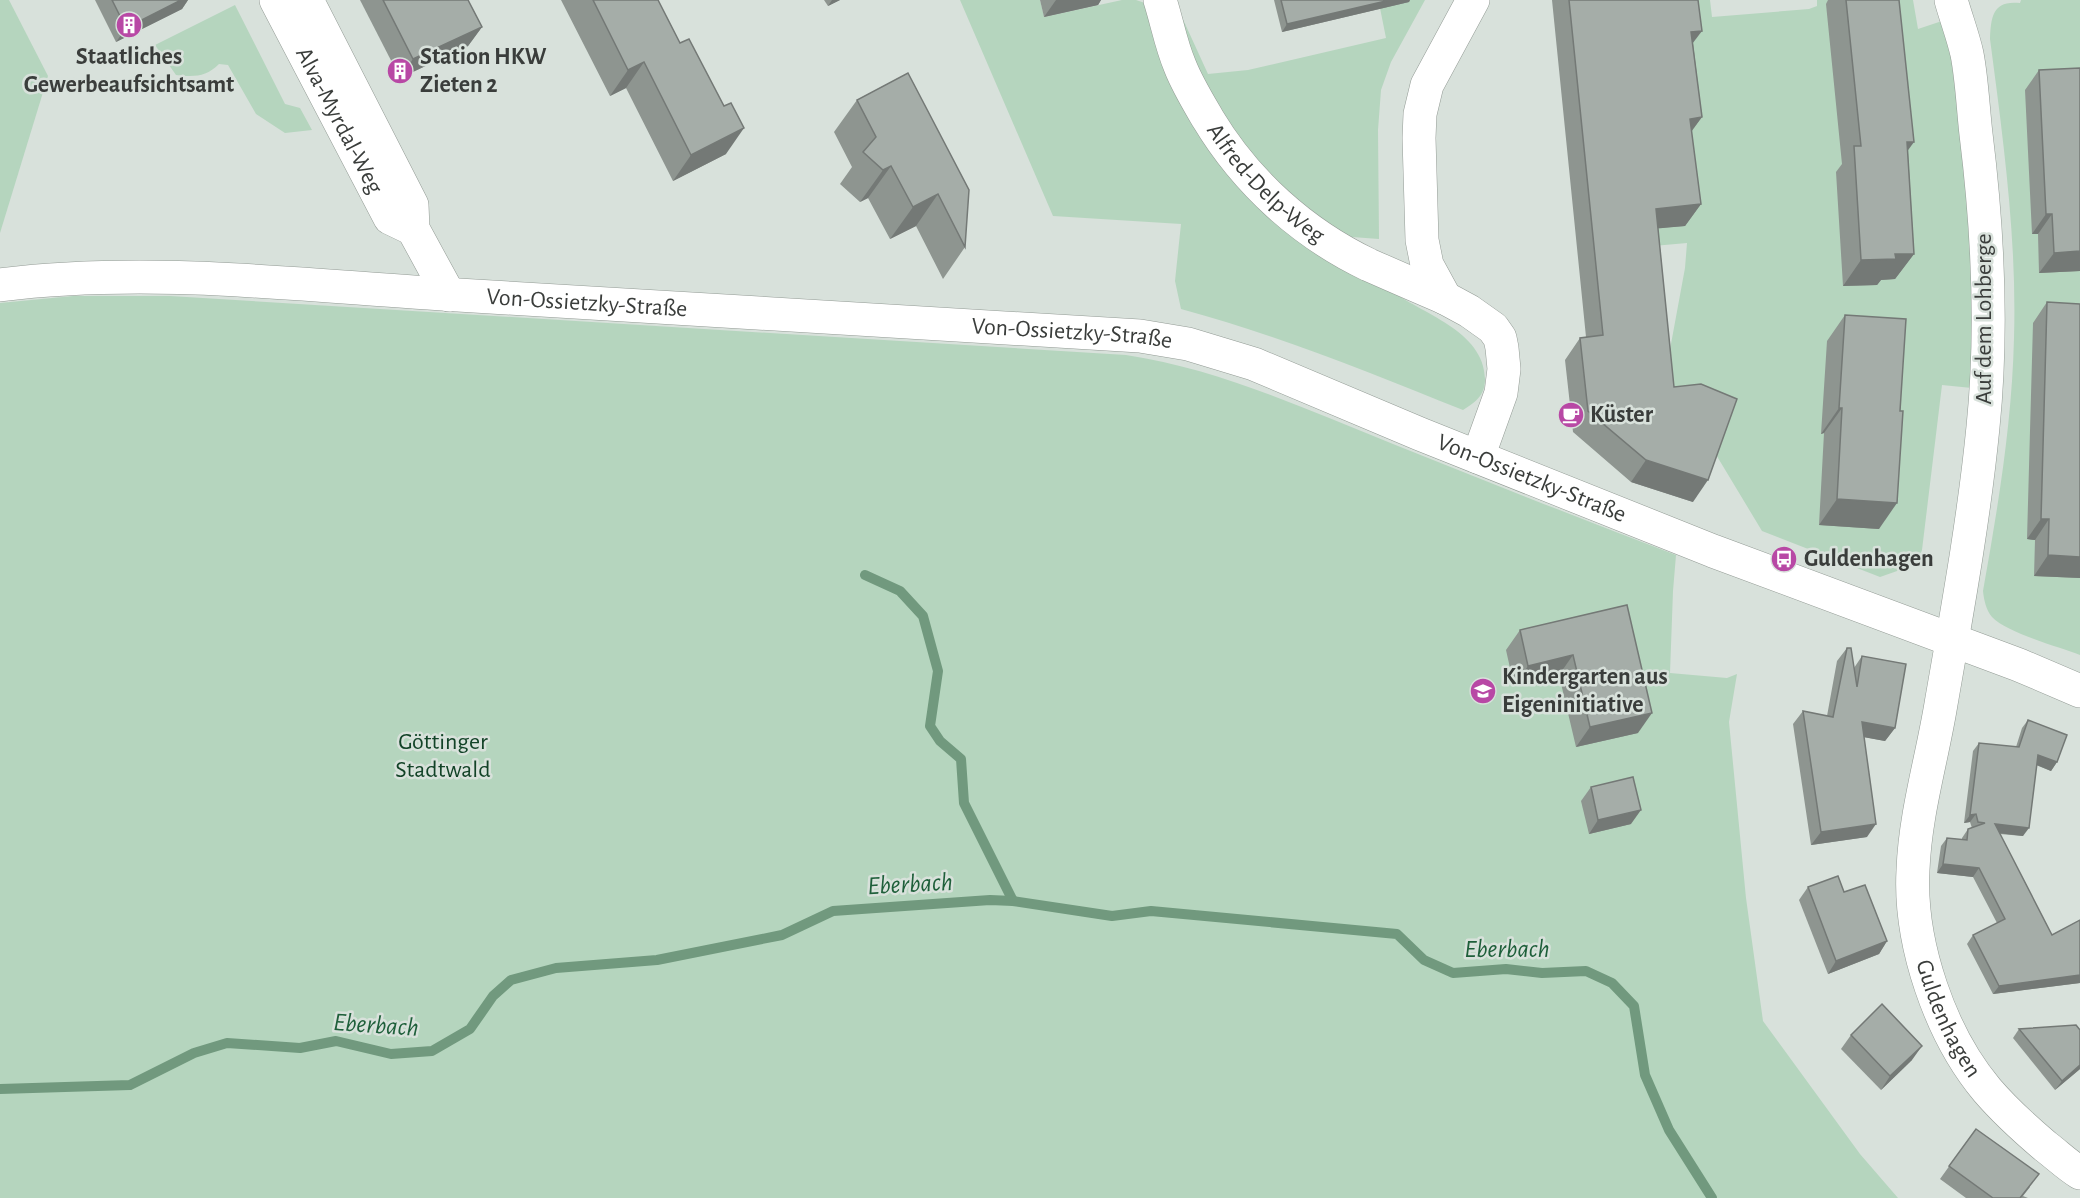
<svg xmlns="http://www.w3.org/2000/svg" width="2080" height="1198" viewBox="0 0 2080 1198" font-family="'Alegreya Sans',sans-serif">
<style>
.green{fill:#b5d5be}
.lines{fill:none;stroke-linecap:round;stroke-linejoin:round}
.stream{stroke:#71997e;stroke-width:10}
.minor-casing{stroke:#939b95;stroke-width:34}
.minor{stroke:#fff;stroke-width:33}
.wall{fill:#8e9590}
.shaded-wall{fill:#747976}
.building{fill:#a5ada8;stroke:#747976;stroke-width:1.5}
.labels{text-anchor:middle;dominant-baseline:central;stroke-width:5;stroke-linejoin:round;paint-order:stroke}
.poi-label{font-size:24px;font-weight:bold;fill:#3a3d3b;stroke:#d8e1db;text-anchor:start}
.street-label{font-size:24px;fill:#3a3d3b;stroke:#d8e1db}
.park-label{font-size:24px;fill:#124327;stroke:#d8e1db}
.water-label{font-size:26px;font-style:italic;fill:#1e5f3a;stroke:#d8e1db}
</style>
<rect width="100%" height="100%" fill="#d8e1db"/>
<g class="green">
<polygon points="0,0 9,0 48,76 0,233"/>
<path d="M960 0H1040L1044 17 1122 0H1136L1181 15 1208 74 1248 70 1386 38 1380 8 1409 0H1425L1391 62 1381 90 1378 130 1379 239 1352 237C1361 250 1377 281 1389 289 1421 314 1484 330 1485 379 1485 395 1476 402 1463 410 1370 373 1278 335 1181 309L1175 281 1181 224 1053 216Z"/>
<polygon points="1617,0 1710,0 1712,17 1809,9 1817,6 1817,0 1913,0 1918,29 1942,21 1951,56 1968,191 1974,295 1972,388 1942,385 1922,550 1917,564 1880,577 1762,531 1712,448 1659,409 1685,268 1687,243 1642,247"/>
<path d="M2021 0H2080V655C2059 647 2007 633 1992 617 1986 610 1984 600 1983 591 1998 507 2012 423 2014 338 2017 238 2003 138 1990 39 1991 16 1993 0 2020 3Z"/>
<path d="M235 5 285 104 300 108 312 130 285 133 256 114 228 65 219 64C206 77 194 77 176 75L155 45Z"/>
<path d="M73 296H170L1126 355C1219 369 1306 409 1393 444 1487 482 1582 519 1676 555L1673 591 1670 673 1727 678 1737 674 1729 722 1746 898 1763 1021 1860 1154 1898 1198H0V303Z"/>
</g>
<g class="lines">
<g class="stream">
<polyline points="865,575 900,591 923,616 938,671 930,726 940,741 961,759 964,803 1013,901"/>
<polyline points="0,1089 130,1085 194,1053 227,1043 300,1048 336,1041 391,1054 432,1051 470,1029 493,996 511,980 556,968 657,960 782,935 833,911 990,900 1013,901 1112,916 1151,911 1397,934 1424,960 1453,973 1506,969 1542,973 1586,971 1612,983 1634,1006 1645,1075 1669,1130 1712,1198"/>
</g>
<defs>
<g id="minor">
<path id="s1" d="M276 0 390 218 413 229"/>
<polyline points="307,0 412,205 413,229 449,295"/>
<path id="s2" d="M1160 0C1167 22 1171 45 1180 66 1187 84 1198 102 1208 119 1246 182 1302 233 1369 265 1394 276 1419 287 1445 298"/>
<polyline points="1473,0 1427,85 1420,114 1419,138 1422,240 1427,265 1445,298 1469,311 1493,328 1500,338 1502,348 1504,369 1501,393 1478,457"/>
<path id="s3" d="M1951 0C1956 18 1963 36 1967 54 1972 80 1973 108 1976 134 1988 231 1993 329 1983 427 1974 519 1957 612 1941 704 1932 759 1915 814 1913 870 1909 943 1940 1034 1987 1090 2005 1111 2025 1129 2045 1146 2057 1155 2067 1165 2080 1173"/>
<path id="s4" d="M0 285C152 266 306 286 458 295 686 310 913 323 1140 336L1188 344 1254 364 1420 434 1713 551 2019 665 2080 691"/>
</g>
</defs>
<use href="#minor" class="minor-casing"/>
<use href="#minor" class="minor"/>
</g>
<g class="wall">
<polygon points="95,0 188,0 182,9 116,42"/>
<polygon points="360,0 468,0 482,27 468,46 400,78"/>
<polygon points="561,0 658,0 726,154 673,181 626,88 610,96"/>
<polygon points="824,0 840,0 828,6"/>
<polygon points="1040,0 1101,0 1098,5 1044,17"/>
<polygon points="1274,0 1410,0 1409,2 1282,32"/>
<polygon points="1552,0 1698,0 1693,43 1702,117 1691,131 1701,204 1685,226 1658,228 1674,387 1693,502 1631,482 1573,432 1565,360 1580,338 1586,337"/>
<polygon points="1828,0 1899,0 1914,254 1895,279 1881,280 1877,285 1843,286 1836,172 1842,164 1826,4"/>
<polygon points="2039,70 2080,271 2039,273 2038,234 2032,234 2025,90"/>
<polygon points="908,73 965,247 943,279 916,226 890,239 868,198 860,202 840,184 852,167 834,132 857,100"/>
<polygon points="2047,302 2080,578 2034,576 2035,540 2027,539 2033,323"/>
<polygon points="1845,315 1900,411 1879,529 1819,525 1824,433 1821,434 1827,341"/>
<polygon points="1627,605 1638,733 1576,747 1559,675 1514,686 1506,650 1520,630"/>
<polygon points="1847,648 1854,668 1862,656 1895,728 1885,741 1864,737 1867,837 1811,845 1793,724 1803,711 1827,716 1837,661"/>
<polygon points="2028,720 2057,762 2051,771 2036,765 2023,836 2000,834 2052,935 2080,920 2080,983 1993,994 1967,944 1973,935 1997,923 1973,877 1937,873 1941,846 1947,838 1962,840 1962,838 1968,829 1972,828 1970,822 1964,823 1973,751 1979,743 2016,747 2022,728"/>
<polygon points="1591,787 1631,824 1589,834 1581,801"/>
<polygon points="1808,887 1844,892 1887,941 1879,954 1828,974 1799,900"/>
<polygon points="2019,1029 2080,1030 2080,1069 2055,1090 2013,1038"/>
<polygon points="1851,1035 1912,1060 1881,1090 1841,1049"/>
<polygon points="1976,1129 2030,1187 2023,1196 2028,1198 1966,1198 1940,1179"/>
</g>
<g class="shaded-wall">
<polygon points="181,0 188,0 182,9 116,42 126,28"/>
<polygon points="832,0 840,0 828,6"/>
<polygon points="1056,0 1101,0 1098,5 1044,17"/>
<polygon points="1390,0 1410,0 1409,2 1282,32 1287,24"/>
<polygon points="482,27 468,46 400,78 413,59"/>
<polygon points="1702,31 1686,52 1691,32"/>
<polygon points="644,62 626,88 610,96 628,70"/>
<polygon points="1702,117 1686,139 1690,119"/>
<polygon points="744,128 726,154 673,181 691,155"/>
<polygon points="1907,142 1914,142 1895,168"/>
<polygon points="891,166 868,198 860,202 883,170"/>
<polygon points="938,194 916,226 890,239 913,207"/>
<polygon points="1701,204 1685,226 1641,230 1656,209"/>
<polygon points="2046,214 2052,214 2038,234 2032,234"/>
<polygon points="2080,251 2080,271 2039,273 2054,253"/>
<polygon points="1895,254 1914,254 1895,279 1881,280 1877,285 1843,286 1861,260"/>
<polygon points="1839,408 1842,408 1824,433 1821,434"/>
<polygon points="1646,460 1708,480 1693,502 1631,482"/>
<polygon points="1837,499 1897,503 1879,529 1819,525"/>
<polygon points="2041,519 2049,519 2035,540 2027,539"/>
<polygon points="2048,555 2080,557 2080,578 2034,576"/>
<polygon points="1573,655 1559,675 1514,686 1528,666"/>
<polygon points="1652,713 1638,733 1576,747 1590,727"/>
<polygon points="1862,722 1895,728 1885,741 1852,735"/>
<polygon points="2038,755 2057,762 2051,771 2032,763"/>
<polygon points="1641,810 1631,824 1589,834 1598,820"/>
<polygon points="1976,814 1970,822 1964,823 1970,815"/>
<polygon points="1876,824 1867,837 1811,845 1821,832"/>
<polygon points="1995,824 2029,828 2023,836 1989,832"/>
<polygon points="1943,864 1979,868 1973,877 1937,873"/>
<polygon points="1887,941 1879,954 1828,974 1836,961"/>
<polygon points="2080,975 2080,983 1993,994 1999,986"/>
<polygon points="1922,1046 1912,1060 1881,1090 1890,1076"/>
<polygon points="2080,1065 2080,1069 2055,1090 2062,1081"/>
</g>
<g class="building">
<polygon points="112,0 181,0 126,28"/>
<polygon points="383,0 468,0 482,27 413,59"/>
<polygon points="593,0 658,0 680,43 689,39 724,106 731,103 744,128 691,155 644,62 628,70"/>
<polygon points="1281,0 1390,0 1287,24"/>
<polygon points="1569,0 1698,0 1702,31 1691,32 1702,117 1690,119 1701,204 1656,209 1674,387 1701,384 1737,399 1708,480 1646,460 1588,411 1580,338 1603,335"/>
<polygon points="1846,0 1899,0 1914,142 1907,142 1914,254 1895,254 1896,259 1861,260 1854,146 1861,146"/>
<polygon points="2080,68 2080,251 2054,253 2052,214 2046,214 2039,70"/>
<polygon points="908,73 969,190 965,247 938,194 913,207 891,166 883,170 863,152 876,137 857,100"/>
<polygon points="2047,302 2080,304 2080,557 2048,555 2049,519 2041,519"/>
<polygon points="1845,315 1906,319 1900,411 1903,411 1897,503 1837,499 1842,408 1839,408"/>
<polygon points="1627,605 1652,713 1590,727 1573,655 1528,666 1520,630"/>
<polygon points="1847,648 1851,648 1857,687 1862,656 1906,664 1895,728 1862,722 1876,824 1821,832 1803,711 1833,717"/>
<polygon points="2028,720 2067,735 2057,762 2038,755 2029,828 1995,824 2052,935 2080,920 2080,975 1999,986 1973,935 2005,919 1979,868 1943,864 1947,838 1967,840 1968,829 1985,823 1978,822 1976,814 1970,815 1979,743 2019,747"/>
<polygon points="1633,777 1641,810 1598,820 1591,787"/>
<polygon points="1838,876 1844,892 1865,885 1887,941 1836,961 1808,887"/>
<polygon points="1882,1004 1922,1046 1890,1076 1851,1035"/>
<polygon points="2076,1025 2080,1030 2080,1065 2062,1081 2019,1029"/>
<polygon points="1976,1129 2039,1174 2020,1198 1993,1198 1949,1166"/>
</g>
<defs>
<symbol id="building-disc" viewBox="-11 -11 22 22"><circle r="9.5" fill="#b848a5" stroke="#d8e1db"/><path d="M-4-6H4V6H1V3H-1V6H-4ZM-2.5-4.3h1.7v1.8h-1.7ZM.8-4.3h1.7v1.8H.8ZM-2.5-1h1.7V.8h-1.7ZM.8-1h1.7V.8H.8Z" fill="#fff"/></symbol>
<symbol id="cafe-disc" viewBox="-11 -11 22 22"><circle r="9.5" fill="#b848a5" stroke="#d8e1db"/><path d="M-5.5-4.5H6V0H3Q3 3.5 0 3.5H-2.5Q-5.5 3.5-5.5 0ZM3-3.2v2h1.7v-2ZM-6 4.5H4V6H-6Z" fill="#fff"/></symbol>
<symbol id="bus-disc" viewBox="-11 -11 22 22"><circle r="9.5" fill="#b848a5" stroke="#d8e1db"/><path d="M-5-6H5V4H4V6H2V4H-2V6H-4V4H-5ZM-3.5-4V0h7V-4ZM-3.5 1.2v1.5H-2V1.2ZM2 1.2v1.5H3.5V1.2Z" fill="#fff"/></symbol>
<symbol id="school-disc" viewBox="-11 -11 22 22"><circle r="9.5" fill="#b848a5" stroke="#d8e1db"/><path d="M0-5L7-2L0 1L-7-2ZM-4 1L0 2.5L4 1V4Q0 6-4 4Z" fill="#fff"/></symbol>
</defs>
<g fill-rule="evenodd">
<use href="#building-disc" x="114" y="10" width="30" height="30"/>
<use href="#building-disc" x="385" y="56" width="30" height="30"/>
<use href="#cafe-disc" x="1556" y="400" width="30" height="30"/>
<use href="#bus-disc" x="1769" y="544" width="30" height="30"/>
<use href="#school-disc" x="1468" y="676" width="30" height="30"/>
</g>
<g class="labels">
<g class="poi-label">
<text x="129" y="57" text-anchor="middle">Staatliches<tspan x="129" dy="28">Gewerbeaufsichtsamt</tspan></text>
<text x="420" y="57">Station HKW<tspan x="420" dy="28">Zieten 2</tspan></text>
<text x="1590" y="415">Küster</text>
<text x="1804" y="559">Guldenhagen</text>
<text x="1502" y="677">Kindergarten aus<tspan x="1502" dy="28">Eigeninitiative</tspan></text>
</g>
<g class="street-label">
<text stroke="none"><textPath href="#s1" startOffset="136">Alva-Myrdal-Weg</textPath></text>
<text stroke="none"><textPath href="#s2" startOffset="216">Alfred-Delp-Weg</textPath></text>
<text stroke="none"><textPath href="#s4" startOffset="588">Von-Ossietzky-Straße</textPath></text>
<text transform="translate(1984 319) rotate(-90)">Auf dem Lohberge</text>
<text stroke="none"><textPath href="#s4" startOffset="1074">Von-Ossietzky-Straße</textPath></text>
<text stroke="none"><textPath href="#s4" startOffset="1560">Von-Ossietzky-Straße</textPath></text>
<text stroke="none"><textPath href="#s3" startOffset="1034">Guldenhagen</textPath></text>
</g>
<g class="park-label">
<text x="443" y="742">Göttinger<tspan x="443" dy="28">Stadtwald</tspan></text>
</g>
<g class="water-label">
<text transform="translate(910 884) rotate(-3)">Eberbach</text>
<text x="1507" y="949">Eberbach</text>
<text transform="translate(376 1025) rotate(4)">Eberbach</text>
</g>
</g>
</svg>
